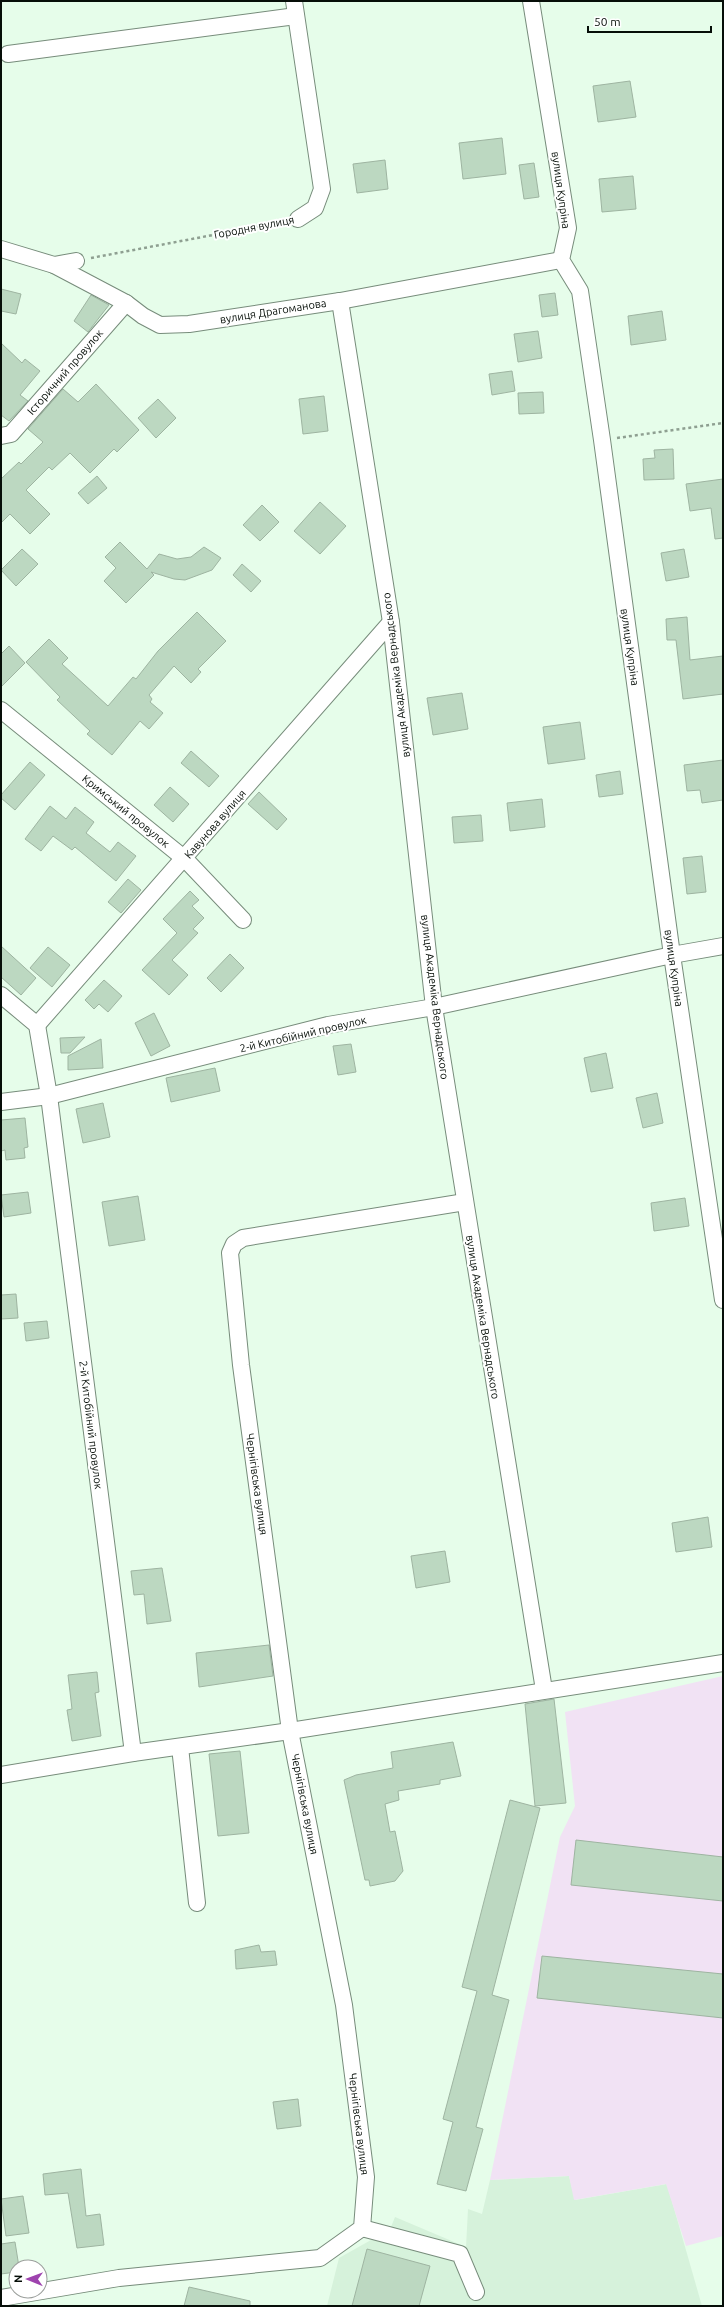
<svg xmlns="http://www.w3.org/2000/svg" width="724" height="2307" viewBox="0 0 724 2307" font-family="Ubuntu,sans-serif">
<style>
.built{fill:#d6f2db}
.green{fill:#f1e2f4}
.building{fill:#bcd8c1;stroke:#9eb4a1}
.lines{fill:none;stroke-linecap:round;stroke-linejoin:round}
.minor-casing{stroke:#778c7b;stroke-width:18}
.path{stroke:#8e9f91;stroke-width:2.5;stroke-dasharray:3 3;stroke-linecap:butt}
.minor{stroke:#fff;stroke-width:16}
.labels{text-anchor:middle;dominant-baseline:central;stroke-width:4;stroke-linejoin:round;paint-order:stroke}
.street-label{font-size:11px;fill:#060e08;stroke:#fff}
</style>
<rect width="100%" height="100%" fill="#e6fdea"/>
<polygon class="built" points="569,2176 575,2200 667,2184 702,2306 327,2306 339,2258 371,2240 387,2237 395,2217 466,2247 468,2209 482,2214 490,2180"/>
<polygon class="green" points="723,1676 723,2236 686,2246 666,2184 574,2200 569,2176 490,2180 560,1837 575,1806 565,1712"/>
<g class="building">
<polygon points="630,81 636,117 598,122 593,86"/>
<polygon points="502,138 506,174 463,179 459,143"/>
<polygon points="385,160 388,189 357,193 353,164"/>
<polygon points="534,163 539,197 524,199 519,165"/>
<polygon points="633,176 636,209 602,212 599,179"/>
<polygon points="1,289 21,294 16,314 1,311"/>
<polygon points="555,293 558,315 542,317 539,295"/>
<polygon points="91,295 109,305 88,332 74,321"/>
<polygon points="662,311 666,340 631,345 628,316"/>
<polygon points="538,331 542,358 518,362 514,334"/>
<polygon points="1,343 22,363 25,359 40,371 20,395 28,401 9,421 1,415"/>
<polygon points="512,371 515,391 492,395 489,374"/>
<polygon points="96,384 139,430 117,452 114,449 90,473 70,453 52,470 49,467 26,490 50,514 30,534 10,514 1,523 1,479 19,462 21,464 43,442 28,429 63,389 78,402"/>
<polygon points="543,392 544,413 519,414 518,393"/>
<polygon points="324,396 328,431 303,434 299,399"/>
<polygon points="158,399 176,418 156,438 138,418"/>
<polygon points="673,449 674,479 644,480 643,459 655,458 654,450"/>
<polygon points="97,476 107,488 88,504 78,493"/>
<polygon points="723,479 723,538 715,539 711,508 690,511 686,484"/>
<polygon points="320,502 346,526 320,554 294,531"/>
<polygon points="262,505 279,522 260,541 243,525"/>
<polygon points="120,542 147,569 159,554 177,559 191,557 204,547 221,558 212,570 185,580 174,579 151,572 154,575 126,603 104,581 116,568 105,557"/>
<polygon points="22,549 38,564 16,586 1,570"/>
<polygon points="684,549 689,577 666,581 661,553"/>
<polygon points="242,564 261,581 251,592 233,575"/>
<polygon points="197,612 226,641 198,669 201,672 191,683 174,666 149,695 152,699 150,702 163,713 149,729 140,721 112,755 87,734 90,731 57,700 60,697 26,662 49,639 68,658 62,664 108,706 133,677 136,679 158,651"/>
<polygon points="687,617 690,660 723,656 723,694 683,699 676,640 667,640 666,619"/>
<polygon points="9,646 25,663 1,687 1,654"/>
<polygon points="462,693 468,729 433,735 427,698"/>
<polygon points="580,722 585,759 548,764 543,727"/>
<polygon points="191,751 219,776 209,787 181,763"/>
<polygon points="723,760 723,800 702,803 700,790 687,791 684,765"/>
<polygon points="30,762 45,775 15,810 1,798 1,795"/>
<polygon points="620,771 623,794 599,797 596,775"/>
<polygon points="170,787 189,804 173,822 154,805"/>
<polygon points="259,792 287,819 277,830 248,804"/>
<polygon points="542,799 545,827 510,831 507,803"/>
<polygon points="50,806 66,819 75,807 94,822 86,833 110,852 118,842 136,856 116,881 75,847 72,850 53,836 41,851 25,839"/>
<polygon points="481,815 483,841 454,843 452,817"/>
<polygon points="702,856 706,892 687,894 683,858"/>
<polygon points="128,879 141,890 121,913 108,902"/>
<polygon points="190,891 199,900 192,906 204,918 193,929 198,933 172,960 188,975 169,995 142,970 177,933 163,919"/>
<polygon points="1,946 36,978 21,995 1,977"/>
<polygon points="48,947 70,965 52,987 30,968"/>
<polygon points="230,954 244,968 221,992 207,978"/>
<polygon points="104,980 122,996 108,1012 99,1004 94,1009 85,1000"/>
<polygon points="154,1013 170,1046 151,1056 135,1023"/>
<polygon points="85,1037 70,1053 61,1053 60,1038"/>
<polygon points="101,1039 103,1068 68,1070 68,1056"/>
<polygon points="351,1044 356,1072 338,1075 333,1046"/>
<polygon points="606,1053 613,1088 591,1092 584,1058"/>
<polygon points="215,1068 220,1091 171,1102 166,1078"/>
<polygon points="657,1093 663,1123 643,1128 636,1098"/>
<polygon points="103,1103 110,1137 83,1143 76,1109"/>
<polygon points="25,1118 28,1147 24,1148 25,1158 6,1160 5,1150 1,1151 1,1120"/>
<polygon points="28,1192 31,1213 4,1217 1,1195"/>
<polygon points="138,1196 145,1240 109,1246 102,1202"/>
<polygon points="685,1198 689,1226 654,1231 651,1203"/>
<polygon points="16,1294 18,1318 1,1319 1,1295"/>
<polygon points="47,1321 49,1338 26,1341 24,1323"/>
<polygon points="708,1517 712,1547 676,1552 672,1523"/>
<polygon points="445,1551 450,1582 416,1588 411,1556"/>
<polygon points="162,1568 171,1621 147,1624 144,1594 134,1595 131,1571"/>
<polygon points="269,1645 273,1676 199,1687 196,1653"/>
<polygon points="97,1672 99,1692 95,1693 101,1736 72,1741 67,1710 72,1709 68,1675"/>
<polygon points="554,1699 566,1803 535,1806 525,1704"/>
<polygon points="453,1742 461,1776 440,1780 440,1784 398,1791 399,1800 385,1804 390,1832 395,1831 403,1871 395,1881 370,1886 369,1880 365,1880 344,1780 356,1775 393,1768 391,1752"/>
<polygon points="240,1751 249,1833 218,1836 209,1754"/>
<polygon points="510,1800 540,1808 492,1995 509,2000 476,2127 483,2129 466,2191 437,2184 453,2122 443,2119 477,1991 462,1987"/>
<polygon points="576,1840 723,1857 723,1901 571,1885"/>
<polygon points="259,1945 261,1952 275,1951 277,1965 236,1969 235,1950"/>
<polygon points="542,1956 723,1974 723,2018 537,1998"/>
<polygon points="298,2099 301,2126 277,2129 273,2102"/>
<polygon points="81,2169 86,2216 100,2214 104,2245 77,2248 68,2193 45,2195 43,2174"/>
<polygon points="23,2196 29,2233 6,2236 1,2199"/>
<polygon points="15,2242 19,2267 16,2267 16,2272 1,2274 1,2244"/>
<polygon points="367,2249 430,2266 419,2306 352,2306"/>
<polygon points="189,2287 250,2301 250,2306 184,2306"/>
</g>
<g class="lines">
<defs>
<g id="minor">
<polyline points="294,1 322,189 315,208 298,219"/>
<polyline points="531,1 568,228 561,260 580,291 602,440 672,955 723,1300"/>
<polyline points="8,54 296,16"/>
<polyline points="1,249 54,265 126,303 143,316 160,325 189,324 340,301 561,260"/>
<polyline points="54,265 76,261"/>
<polyline points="340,301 391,622 434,1007 544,1690"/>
<polyline points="1,436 11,434 126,303"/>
<polyline points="1,710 185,859 243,920"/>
<polyline points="1,995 37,1025 49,1096 133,1753"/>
<polyline points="37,1025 391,622"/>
<polyline points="1,1102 49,1096 328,1025 434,1007 672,955 723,946"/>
<polyline points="180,1747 197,1903"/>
<polyline points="1,1775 133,1753 290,1731 723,1663"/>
<polyline points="362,2228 460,2254 476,2292"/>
<polyline points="1,2298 119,2278 320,2258 362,2228 366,2177 344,2005 290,1731 241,1365 230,1253 234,1244 243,1238 465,1202"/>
</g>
</defs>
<use href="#minor" class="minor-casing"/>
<g class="path">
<polyline points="91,258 282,222"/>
<polyline points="617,438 723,423"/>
</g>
<use href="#minor" class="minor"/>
</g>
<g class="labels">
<g class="street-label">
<text transform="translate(561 190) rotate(82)">вулиця Купріна</text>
<text transform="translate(254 227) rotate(-11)">Городня вулиця</text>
<text transform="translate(273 311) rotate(-9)">вулиця Драгоманова</text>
<text transform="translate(65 372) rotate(-49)">Історичний провулок</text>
<text transform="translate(630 647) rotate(82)">вулиця Купріна</text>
<text transform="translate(396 675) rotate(-97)">вулиця Академіка Вернадського</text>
<text transform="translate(126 811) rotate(39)">Кримський провулок</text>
<text transform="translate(215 824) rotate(-49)">Кавунова вулиця</text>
<text transform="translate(674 968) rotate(82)">вулиця Купріна</text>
<text transform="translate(435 997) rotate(83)">вулиця Академіка Вернадського</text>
<text transform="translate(303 1034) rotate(-13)">2-й Китобійний провулок</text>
<text transform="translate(483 1317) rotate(81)">вулиця Академіка Вернадського</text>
<text transform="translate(91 1425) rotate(83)">2-й Китобійний провулок</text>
<text transform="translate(257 1484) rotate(82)">Чернігівська вулиця</text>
<text transform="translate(305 1804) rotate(79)">Чернігівська вулиця</text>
<text transform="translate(359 2124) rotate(83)">Чернігівська вулиця</text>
</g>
</g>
<rect width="724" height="2307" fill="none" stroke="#060e08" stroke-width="4"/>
<g transform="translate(28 2279) rotate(271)"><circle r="19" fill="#ffffff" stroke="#9b9f9c"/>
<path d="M0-3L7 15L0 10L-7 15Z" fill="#9e43ae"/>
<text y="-6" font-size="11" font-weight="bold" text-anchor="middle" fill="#060e08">N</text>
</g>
<path d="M588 26v6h123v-6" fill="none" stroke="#060e08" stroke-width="2"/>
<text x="594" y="26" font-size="12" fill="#060e08" stroke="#ffffff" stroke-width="3" paint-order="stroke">50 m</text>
</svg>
